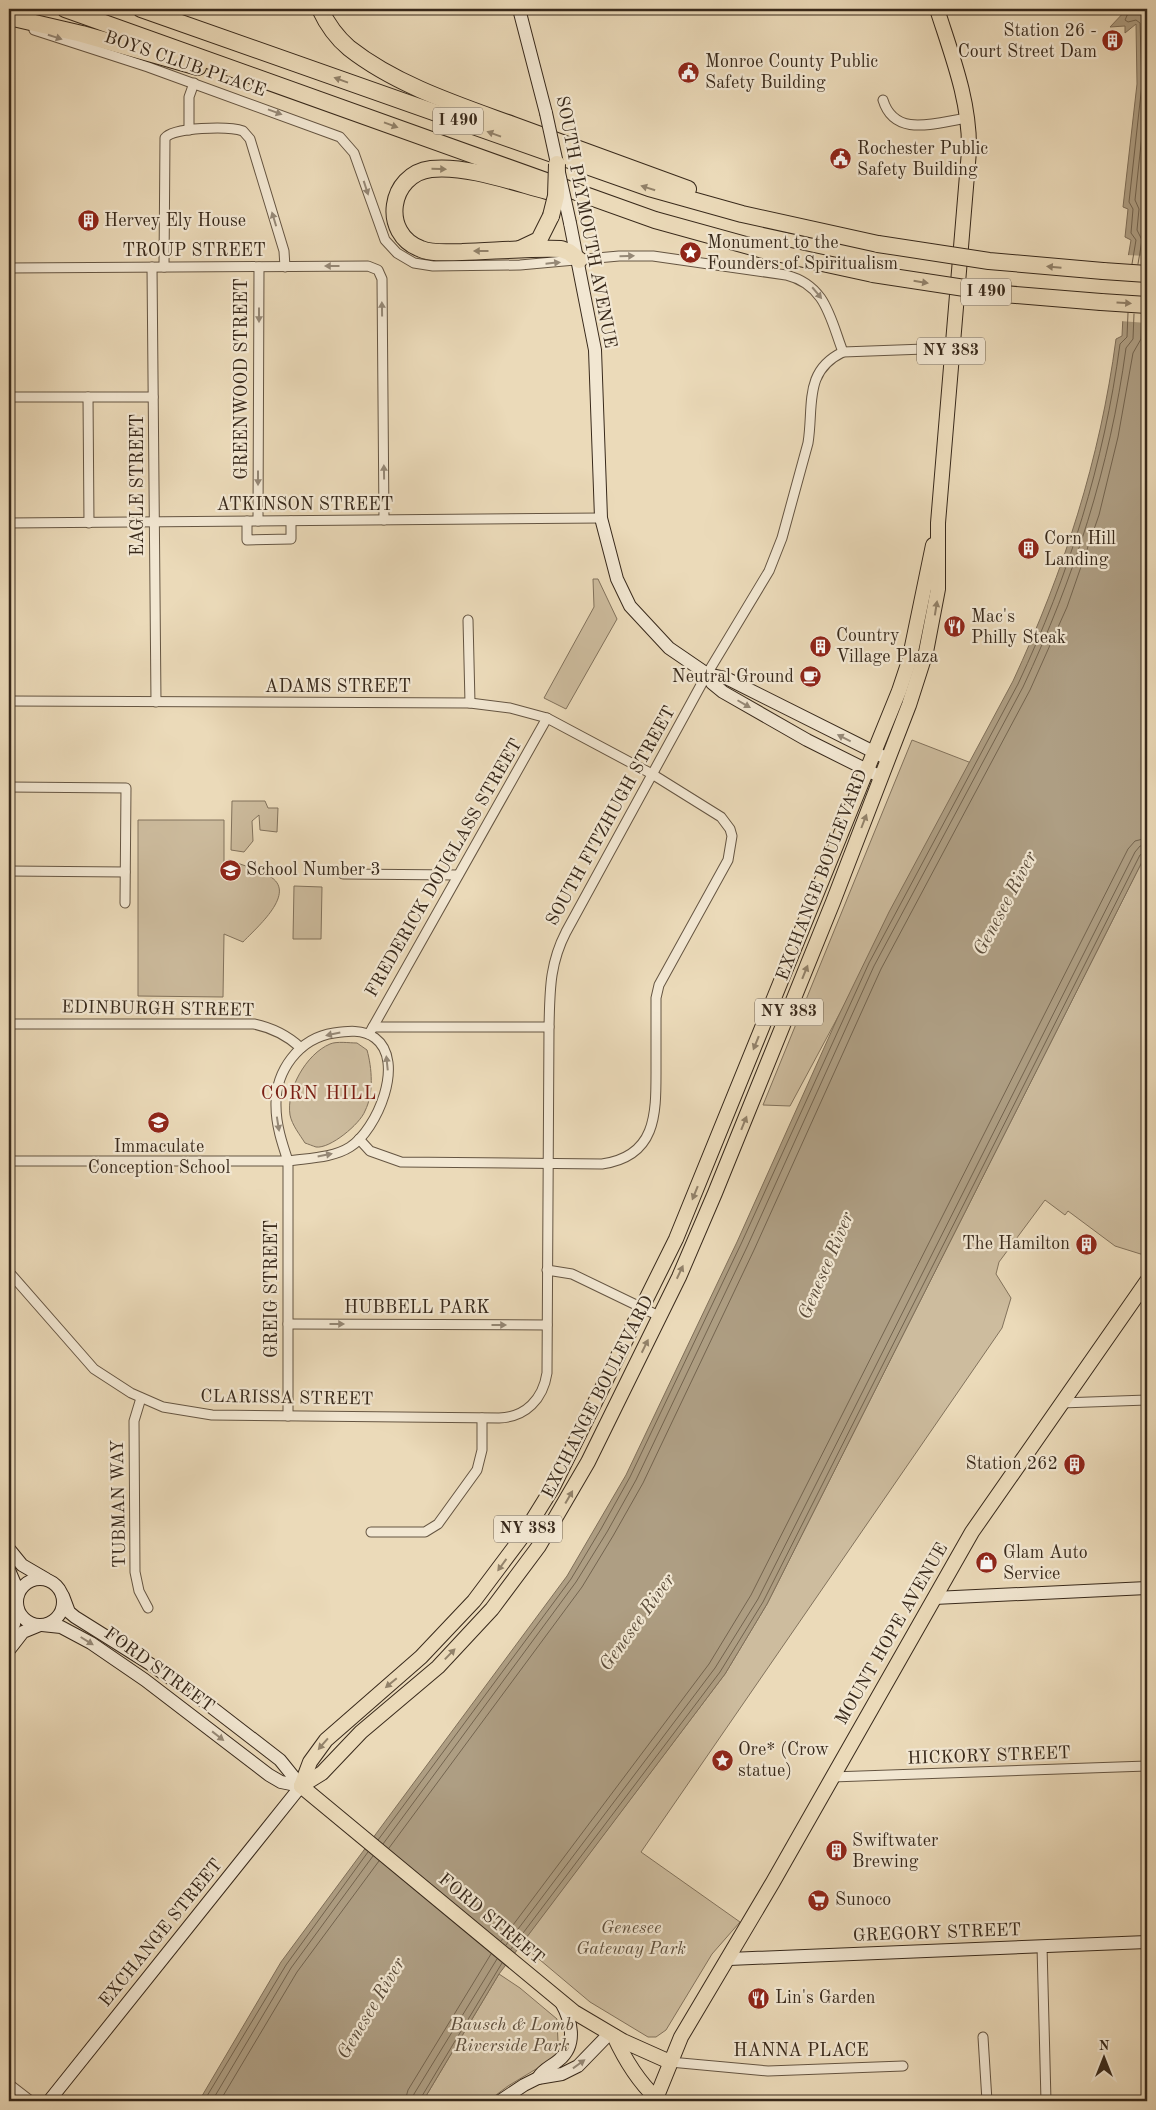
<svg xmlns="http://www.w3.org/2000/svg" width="1156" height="2110" viewBox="0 0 1156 2110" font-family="'Old Standard TT',serif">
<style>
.green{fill:#cdbc9e;stroke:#82725c}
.water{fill:#ae9e83;stroke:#7f6f59}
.pier{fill:#ebdab9}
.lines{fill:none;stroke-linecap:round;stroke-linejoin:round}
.shore{stroke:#73644f;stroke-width:1}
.street-casing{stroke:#655542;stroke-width:11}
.secondary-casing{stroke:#38291b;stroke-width:14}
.primary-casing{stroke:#38291b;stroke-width:16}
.highway-casing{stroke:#38291b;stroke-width:18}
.street{stroke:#f2e7d2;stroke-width:9}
.secondary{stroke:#f2e7d2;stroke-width:12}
.primary{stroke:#ebdab9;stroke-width:14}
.highway{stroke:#ebdab9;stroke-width:16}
.secondary-bridge-casing{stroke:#38291b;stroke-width:14;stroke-linecap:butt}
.highway-bridge-casing{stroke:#38291b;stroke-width:18;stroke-linecap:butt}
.secondary-bridge{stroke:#f2e7d2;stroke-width:12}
.highway-bridge{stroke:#ebdab9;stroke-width:16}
.oneway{fill:#958876}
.oneway2{fill:#92826a}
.labels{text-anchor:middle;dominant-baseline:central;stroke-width:4.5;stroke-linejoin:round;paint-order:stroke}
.shield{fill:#f2e7d2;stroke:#706252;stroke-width:1}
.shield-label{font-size:16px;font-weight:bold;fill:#38291b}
.poi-label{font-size:18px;fill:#38291b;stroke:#f2e7d2;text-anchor:start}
.street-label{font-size:18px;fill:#38291b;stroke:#f2e7d2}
.park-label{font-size:18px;font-style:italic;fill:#5d4e3c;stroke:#f2e7d2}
.water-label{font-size:19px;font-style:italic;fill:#5b4c3a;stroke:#f2e7d2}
.neighbourhood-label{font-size:19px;letter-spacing:1px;fill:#7a1f14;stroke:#f2e7d2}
</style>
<rect width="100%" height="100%" fill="#ebdab9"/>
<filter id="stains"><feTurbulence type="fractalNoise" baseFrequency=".004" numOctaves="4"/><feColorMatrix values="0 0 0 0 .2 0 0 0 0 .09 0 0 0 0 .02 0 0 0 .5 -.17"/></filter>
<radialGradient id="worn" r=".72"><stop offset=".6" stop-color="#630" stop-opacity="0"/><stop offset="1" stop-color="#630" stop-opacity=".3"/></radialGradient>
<g class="green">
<polygon points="593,579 598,579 617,619 566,709 544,698 594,607"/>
<polygon points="912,740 974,764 790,1106 763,1105"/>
<polygon points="232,801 265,801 268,808 278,808 277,832 260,830 259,815 252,821 253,841 244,852 231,850"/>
<path d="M138 820H224V863L229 860C242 865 257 869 269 876 299 892 256 928 243 942L224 934 223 997 138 996Z"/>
<polygon points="1147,852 1147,1256 1115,1246 1068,1211 1065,1215 1045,1200 999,1262 996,1274 1011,1298 1002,1328 641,1852 740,1922 712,1954 666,2030 656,2037 648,2037 590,2002 521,1944 725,1674 767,1604"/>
<polygon points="294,886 322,887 321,939 293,939"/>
<path d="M357 1043 367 1050C372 1068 374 1093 365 1111 360 1124 330 1149 316 1147 313 1146 308 1144 305 1143 300 1135 292 1125 290 1115 286 1090 306 1054 330 1044 337 1041 349 1043 357 1043Z"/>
<polygon points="499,1974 520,1988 557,2019 558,2042 566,2041 564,2048 551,2060 508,2086 488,2101 423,2101"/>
</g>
<path class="water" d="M1127 9H1147V852L767 1604 725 1674 499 1974 423 2101H199L281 1962 567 1576 626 1475 737 1242 837 1019 889 912 1013 681C1064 571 1100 460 1116 339L1122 336 1125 275 1131 240 1125 237 1128 209 1123 207 1137 84 1136 24 1125 33V26L1110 27Z"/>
<polygon class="pier" points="1126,255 1147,256 1147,323 1120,321 1122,274"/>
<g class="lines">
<g class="shore">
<polyline points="1130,9 1125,20 1128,22 1136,20 1140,23 1142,84 1129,202 1133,209 1131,233 1136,240 1132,264"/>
<polyline points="1147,159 1143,198 1146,207 1145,227 1147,231"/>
<polyline points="1138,264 1142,240 1137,230 1139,209 1135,200 1147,88"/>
<path d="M378 1840 571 1579 601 1529 630 1477 741 1244 869 963 1018 684C1069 575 1104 463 1120 344L1127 337 1128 313"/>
<path d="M383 1844 576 1582 607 1532 636 1480 747 1247 874 966 1023 687C1074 578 1110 467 1126 348L1133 339 1134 314"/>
<polyline points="389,1848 582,1587 613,1536 643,1483 754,1250 881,969 1030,690 1067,607 1099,515 1118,437 1133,353 1141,339 1142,314"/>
<polyline points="501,1941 709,1664 751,1595 1128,849 1135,841 1147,838"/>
<polyline points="506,1945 715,1668 758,1599 1135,852 1140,846 1147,845"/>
<polyline points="511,1949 720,1672 763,1602 1140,855 1147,851"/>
<polyline points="204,2101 286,1965 368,1852"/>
<polyline points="212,2101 291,1968 373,1856"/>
<polyline points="220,2101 297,1972 379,1861"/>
<polyline points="405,2101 408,2090 491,1954"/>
<polyline points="412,2101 414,2094 497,1959"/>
<polyline points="419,2101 502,1963"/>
</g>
<defs>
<g id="street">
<polyline points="215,9 227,9"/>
<path d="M34 30 148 67 340 137 354 153 385 240 397 253 414 263 433 266 520 265 619 256H653L786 275C826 285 830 318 843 352"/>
<path d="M883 100C895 139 937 122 968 118"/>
<polyline points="189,130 189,97 194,83"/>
<polyline points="152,267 156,702"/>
<path d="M164 267 165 138C173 127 229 126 243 131L250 139 284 251 285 267"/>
<polyline points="9,268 368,266 378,270 382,279 384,520"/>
<polyline points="9,397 153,397"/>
<polyline points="88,397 89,523"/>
<polyline points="247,521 247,540 291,539 291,521"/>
<polyline points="258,521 259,267"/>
<polyline points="9,523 601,518"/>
<polyline points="468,620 470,703"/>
<path d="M9 701 470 703 510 708 547 718 652 774 721 817 730 829 732 836 728 860 659 985 656 998C656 1021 656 1044 656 1067 656 1112 658 1156 602 1164L401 1162 370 1151 359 1139"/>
<polyline points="9,787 126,788 125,903"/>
<polyline points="9,871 125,872"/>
<polyline points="343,874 458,875"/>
<path d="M9 1024H254C273 1028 287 1035 301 1048"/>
<polyline points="373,1027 549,1027"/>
<polyline points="369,1034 547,718"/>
<path d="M9 1161H288C307 1158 333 1158 350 1147 377 1130 406 1061 375 1038 363 1029 347 1031 334 1033 299 1038 275 1071 276 1106 276 1125 282 1143 288 1161V1416"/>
<polyline points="547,1270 572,1274 659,1316"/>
<path d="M9 1272 94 1369 131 1393 163 1407 212 1415 499 1418C526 1417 543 1399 547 1373L549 1027C550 992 549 965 566 932L707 674 769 571 782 538 808 443C814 406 803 371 843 352L952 348"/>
<polyline points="288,1324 547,1325"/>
<polyline points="141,1398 134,1421 135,1572 139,1591 148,1608"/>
<polyline points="1061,1403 1147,1400"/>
<polyline points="371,1532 425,1532 438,1524 477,1470 482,1450 482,1418"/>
<polyline points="832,1777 1147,1766"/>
<polyline points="1042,1946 1046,2101"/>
<polyline points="983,2037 987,2101"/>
<polyline points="670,2062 768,2071 903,2066"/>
<polyline points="9,2084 31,2101"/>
</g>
<g id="secondary">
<polyline points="519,9 546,113"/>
<polyline points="570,223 595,350 601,518 617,579 630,606 669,648 707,674 726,678 888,759"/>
<polyline points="707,674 712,683 723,692 807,740 881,777"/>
<polyline points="9,1549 22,1565 46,1579"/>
<polyline points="9,1570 15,1584 16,1598"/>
<circle cx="40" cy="1602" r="23"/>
<polyline points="63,1596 69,1612 75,1617 150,1664 210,1706 280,1760 301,1786"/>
<polyline points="934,1598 1147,1588"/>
<polyline points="42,1625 61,1627 91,1643 145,1680 269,1775 281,1782 301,1786"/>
<polyline points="9,1635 14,1624 16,1606"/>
<polyline points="9,1650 23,1632 40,1625"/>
<polyline points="729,1959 1147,1942"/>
<path d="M538 2078C543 2069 551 2067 559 2060 578 2044 571 2020 561 2002"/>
<polyline points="49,2101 301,1786"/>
<polyline points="500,2101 524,2085 538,2078 562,2074 578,2066 610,2033"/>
</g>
<g id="primary">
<path d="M301 1786 322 1773 361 1732 438 1667 492 1609 539 1546 588 1462 679 1277 715 1193 833 902 909 705 926 652 938 589V523L969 151C970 101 952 56 937 9"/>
<polyline points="301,1786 310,1762 326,1740 421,1657 474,1601 522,1537 553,1487 676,1239 899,691 909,661 933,545"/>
<polyline points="301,1786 574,2012 623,2041 670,2062"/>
<path d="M614 2036C625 2060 637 2080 656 2098"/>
<polyline points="655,2101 681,2037 773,1882 972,1532 1147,1281"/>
</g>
<g id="highway">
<polyline points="65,9 655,220 767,251 873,274"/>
<polyline points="141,9 649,188 742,214 878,244"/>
<path d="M320 9C327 24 336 37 349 48 396 85 458 105 513 125 572 147 630 168 688 189"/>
<polyline points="9,17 82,34 198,67"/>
<path d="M547 191C513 182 465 165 431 169 389 174 380 234 421 249 433 254 449 252 462 252 495 251 529 248 561 249L569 252 579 260"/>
<polyline points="520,249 539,240 551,216"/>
<polyline points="1103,271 1147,274"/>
<polyline points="1101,302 1147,305"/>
</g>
</defs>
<use href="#street" class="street-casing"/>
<use href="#secondary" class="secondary-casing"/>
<use href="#primary" class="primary-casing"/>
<use href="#highway" class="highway-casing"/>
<use href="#street" class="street"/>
<use href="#secondary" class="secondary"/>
<use href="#primary" class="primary"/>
<use href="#highway" class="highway"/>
<defs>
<polyline id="secondary-bridge" points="546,113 570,223"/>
<g id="highway-bridge">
<polyline points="551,216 556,196 557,164"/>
<polyline points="878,244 989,261 1103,271"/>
<polyline points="873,274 1004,294 1101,302"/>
</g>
</defs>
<use href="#secondary-bridge" class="secondary-bridge-casing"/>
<use href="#highway-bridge" class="highway-bridge-casing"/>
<use href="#secondary-bridge" class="secondary-bridge"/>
<use href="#highway-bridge" class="highway-bridge"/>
</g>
<defs><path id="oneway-solid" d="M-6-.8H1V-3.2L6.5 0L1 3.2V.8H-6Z" transform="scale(1.25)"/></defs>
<g class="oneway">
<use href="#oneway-solid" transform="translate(55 37) rotate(18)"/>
<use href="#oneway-solid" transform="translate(275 112) rotate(20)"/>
<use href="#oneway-solid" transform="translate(366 188) rotate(72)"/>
<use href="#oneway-solid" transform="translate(274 219) rotate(-107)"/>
<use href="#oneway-solid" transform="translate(627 256) rotate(-2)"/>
<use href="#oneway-solid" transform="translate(553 263) rotate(-6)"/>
<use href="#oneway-solid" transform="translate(332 266) rotate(180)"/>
<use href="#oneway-solid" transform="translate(817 293) rotate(50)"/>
<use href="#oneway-solid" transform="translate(382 309) rotate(-91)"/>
<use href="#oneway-solid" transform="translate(259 315) rotate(90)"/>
<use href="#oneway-solid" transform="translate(384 472) rotate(-91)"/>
<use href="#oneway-solid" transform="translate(258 478) rotate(90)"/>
<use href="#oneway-solid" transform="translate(744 704) rotate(30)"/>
<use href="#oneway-solid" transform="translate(844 738) rotate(-153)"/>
<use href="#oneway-solid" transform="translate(333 1034) rotate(168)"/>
<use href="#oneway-solid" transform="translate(387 1063) rotate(-96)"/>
<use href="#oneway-solid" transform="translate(278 1124) rotate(81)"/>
<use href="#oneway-solid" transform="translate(325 1155) rotate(-11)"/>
<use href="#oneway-solid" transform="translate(337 1324)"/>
<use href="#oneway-solid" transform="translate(499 1325)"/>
<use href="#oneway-solid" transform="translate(87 1641) rotate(32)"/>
<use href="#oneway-solid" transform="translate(218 1736) rotate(38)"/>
<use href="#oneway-solid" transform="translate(579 2064) rotate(-36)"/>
</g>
<g class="oneway2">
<use href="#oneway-solid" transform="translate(341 80) rotate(-160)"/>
<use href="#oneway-solid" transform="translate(391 125) rotate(20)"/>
<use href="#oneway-solid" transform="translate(494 134) rotate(-160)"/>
<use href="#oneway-solid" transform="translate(439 169) rotate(1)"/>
<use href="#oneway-solid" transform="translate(648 188) rotate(-163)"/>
<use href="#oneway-solid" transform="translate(481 251) rotate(180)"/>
<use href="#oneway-solid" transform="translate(1054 267) rotate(-175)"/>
<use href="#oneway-solid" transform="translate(921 282) rotate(9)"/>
<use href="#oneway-solid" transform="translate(1124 303) rotate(4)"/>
<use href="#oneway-solid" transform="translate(936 608) rotate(-81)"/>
<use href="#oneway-solid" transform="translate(864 821) rotate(-69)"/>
<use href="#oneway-solid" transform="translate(805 972) rotate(-68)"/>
<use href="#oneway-solid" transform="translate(756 1043) rotate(112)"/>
<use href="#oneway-solid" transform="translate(744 1123) rotate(-68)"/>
<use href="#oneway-solid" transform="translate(695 1193) rotate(112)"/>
<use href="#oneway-solid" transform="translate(680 1272) rotate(-65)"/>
<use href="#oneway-solid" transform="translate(645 1346) rotate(-64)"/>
<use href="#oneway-solid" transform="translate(569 1497) rotate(-60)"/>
<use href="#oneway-solid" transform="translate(502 1565) rotate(126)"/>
<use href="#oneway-solid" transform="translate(450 1654) rotate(-46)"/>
<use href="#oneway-solid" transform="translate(391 1683) rotate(140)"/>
<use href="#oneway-solid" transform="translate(323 1744) rotate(131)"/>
</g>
<defs>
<symbol id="building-disc" viewBox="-11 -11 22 22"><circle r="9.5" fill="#8f2418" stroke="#f2e7d2"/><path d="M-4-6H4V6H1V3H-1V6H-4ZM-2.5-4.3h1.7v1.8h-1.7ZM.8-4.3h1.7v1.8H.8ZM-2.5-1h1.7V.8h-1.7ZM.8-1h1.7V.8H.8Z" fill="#fff"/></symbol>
<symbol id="civic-disc" viewBox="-11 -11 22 22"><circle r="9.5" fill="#8f2418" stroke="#f2e7d2"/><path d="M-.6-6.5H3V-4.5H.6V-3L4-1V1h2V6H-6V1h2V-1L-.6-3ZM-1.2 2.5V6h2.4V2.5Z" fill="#fff"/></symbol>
<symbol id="sight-disc" viewBox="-11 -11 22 22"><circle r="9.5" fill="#8f2418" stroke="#f2e7d2"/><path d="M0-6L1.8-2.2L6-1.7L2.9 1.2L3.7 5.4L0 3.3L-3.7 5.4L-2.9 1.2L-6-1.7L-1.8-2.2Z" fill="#fff"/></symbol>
<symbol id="restaurant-disc" viewBox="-11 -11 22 22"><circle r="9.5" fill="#8f2418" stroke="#f2e7d2"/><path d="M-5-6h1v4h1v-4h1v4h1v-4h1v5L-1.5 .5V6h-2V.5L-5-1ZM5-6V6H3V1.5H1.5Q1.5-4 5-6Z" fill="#fff"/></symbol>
<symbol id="cafe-disc" viewBox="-11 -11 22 22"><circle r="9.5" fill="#8f2418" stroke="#f2e7d2"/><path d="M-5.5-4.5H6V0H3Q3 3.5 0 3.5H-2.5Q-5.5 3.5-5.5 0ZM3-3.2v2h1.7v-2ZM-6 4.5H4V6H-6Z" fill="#fff"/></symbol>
<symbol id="school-disc" viewBox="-11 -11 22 22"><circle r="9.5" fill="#8f2418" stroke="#f2e7d2"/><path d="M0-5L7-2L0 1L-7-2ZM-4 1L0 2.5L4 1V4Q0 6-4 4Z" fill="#fff"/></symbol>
<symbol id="shop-disc" viewBox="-11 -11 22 22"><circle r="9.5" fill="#8f2418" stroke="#f2e7d2"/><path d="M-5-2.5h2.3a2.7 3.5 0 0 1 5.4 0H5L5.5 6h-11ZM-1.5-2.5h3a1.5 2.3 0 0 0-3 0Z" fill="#fff"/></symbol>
<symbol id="supermarket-disc" viewBox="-11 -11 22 22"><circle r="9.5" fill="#8f2418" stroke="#f2e7d2"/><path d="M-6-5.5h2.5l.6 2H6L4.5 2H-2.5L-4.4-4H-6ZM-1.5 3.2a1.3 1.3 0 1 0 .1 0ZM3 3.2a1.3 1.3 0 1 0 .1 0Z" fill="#fff"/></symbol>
</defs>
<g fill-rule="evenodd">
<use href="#building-disc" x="1100" y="28" width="25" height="25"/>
<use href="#civic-disc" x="676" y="60" width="25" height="25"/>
<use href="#civic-disc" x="828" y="146" width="25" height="25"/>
<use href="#building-disc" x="76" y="208" width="25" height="25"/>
<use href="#sight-disc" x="678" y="240" width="25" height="25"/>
<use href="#building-disc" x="1016" y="536" width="25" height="25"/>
<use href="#restaurant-disc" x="942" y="614" width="25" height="25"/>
<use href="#building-disc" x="808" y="634" width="25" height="25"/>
<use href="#cafe-disc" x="798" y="664" width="25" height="25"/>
<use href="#school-disc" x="218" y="858" width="25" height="25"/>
<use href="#school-disc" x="146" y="1110" width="25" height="25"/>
<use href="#building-disc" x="1074" y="1232" width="25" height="25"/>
<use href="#building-disc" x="1062" y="1452" width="25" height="25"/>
<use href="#shop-disc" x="974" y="1550" width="25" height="25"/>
<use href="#sight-disc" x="710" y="1748" width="25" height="25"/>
<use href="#building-disc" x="824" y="1838" width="25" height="25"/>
<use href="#supermarket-disc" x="806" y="1888" width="25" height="25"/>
<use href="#restaurant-disc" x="746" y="1986" width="25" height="25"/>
</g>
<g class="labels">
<g class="shield">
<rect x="433" y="107.5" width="50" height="27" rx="4"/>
<rect x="961" y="278.5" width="50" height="27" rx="4"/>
<rect x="917" y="337.5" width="68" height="27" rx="4"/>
<rect x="755" y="998.5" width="68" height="27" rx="4"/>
<rect x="494" y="1515.5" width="68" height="27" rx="4"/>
</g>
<g class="shield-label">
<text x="458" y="121">I 490</text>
<text x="986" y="292">I 490</text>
<text x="951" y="351">NY 383</text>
<text x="789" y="1012">NY 383</text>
<text x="528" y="1529">NY 383</text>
</g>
<g class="poi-label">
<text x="1097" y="31" text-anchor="end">Station 26 -<tspan x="1097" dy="21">Court Street Dam</tspan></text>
<text x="705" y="62">Monroe County Public<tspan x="705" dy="21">Safety Building</tspan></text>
<text x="857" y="149">Rochester Public<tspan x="857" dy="21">Safety Building</tspan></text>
<text x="104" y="221">Hervey Ely House</text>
<text x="707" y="243">Monument to the<tspan x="707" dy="21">Founders of Spiritualism</tspan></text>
<text x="1044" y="539">Corn Hill<tspan x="1044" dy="21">Landing</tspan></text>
<text x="971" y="617">Mac's<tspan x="971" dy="21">Philly Steak</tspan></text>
<text x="836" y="636">Country<tspan x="836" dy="21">Village Plaza</tspan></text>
<text x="794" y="677" text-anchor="end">Neutral Ground</text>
<text x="246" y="870">School Number 3</text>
<text x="159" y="1147" text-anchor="middle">Immaculate<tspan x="159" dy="21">Conception School</tspan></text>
<text x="1070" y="1244" text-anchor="end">The Hamilton</text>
<text x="1058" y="1464" text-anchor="end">Station 262</text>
<text x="1003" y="1553">Glam Auto<tspan x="1003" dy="21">Service</tspan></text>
<text x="738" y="1750">Ore* (Crow<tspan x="738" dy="21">statue)</tspan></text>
<text x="852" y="1841">Swiftwater<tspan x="852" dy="21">Brewing</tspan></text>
<text x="835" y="1900">Sunoco</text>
<text x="775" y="1998">Lin's Garden</text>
</g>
<g class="street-label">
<text transform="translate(185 64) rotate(19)">BOYS CLUB PLACE</text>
<text transform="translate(586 222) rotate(79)">SOUTH PLYMOUTH AVENUE</text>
<text x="194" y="251">TROUP STREET</text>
<text transform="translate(242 379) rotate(-90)">GREENWOOD STREET</text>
<text transform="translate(138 485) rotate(-90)">EAGLE STREET</text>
<text x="305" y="505">ATKINSON STREET</text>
<text x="338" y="687">ADAMS STREET</text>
<text transform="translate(611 816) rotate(-61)">SOUTH FITZHUGH STREET</text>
<text transform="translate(444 868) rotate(-60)">FREDERICK DOUGLASS STREET</text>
<text transform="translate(822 875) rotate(-69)">EXCHANGE BOULEVARD</text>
<text transform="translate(158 1009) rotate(1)">EDINBURGH STREET</text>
<text transform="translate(272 1289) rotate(-90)">GREIG STREET</text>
<text x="417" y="1308">HUBBELL PARK</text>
<text transform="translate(598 1397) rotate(-63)">EXCHANGE BOULEVARD</text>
<text transform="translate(287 1398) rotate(1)">CLARISSA STREET</text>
<text transform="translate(119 1504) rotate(-91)">TUBMAN WAY</text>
<text transform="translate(892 1634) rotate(-60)">MOUNT HOPE AVENUE</text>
<text transform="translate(159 1670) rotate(36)">FORD STREET</text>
<text transform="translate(989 1756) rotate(-2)">HICKORY STREET</text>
<text transform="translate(491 1919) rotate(40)">FORD STREET</text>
<text transform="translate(161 1933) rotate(-51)">EXCHANGE STREET</text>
<text transform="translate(937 1933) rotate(-2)">GREGORY STREET</text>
<text x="801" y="2051">HANNA PLACE</text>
</g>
<g class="park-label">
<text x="631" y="1928">Genesee<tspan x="631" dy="21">Gateway Park</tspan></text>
<text x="512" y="2025">Bausch &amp; Lomb<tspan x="512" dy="21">Riverside Park</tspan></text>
</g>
<g class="water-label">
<text transform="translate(1006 904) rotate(-62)">Genesee River</text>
<text transform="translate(827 1266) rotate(-67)">Genesee River</text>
<text transform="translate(638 1623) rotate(-54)">Genesee River</text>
<text transform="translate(372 2009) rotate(-59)">Genesee River</text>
</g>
<g class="neighbourhood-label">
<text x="319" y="1094">CORN HILL</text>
</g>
</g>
<rect width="1156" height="2110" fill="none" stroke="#ebdab9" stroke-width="30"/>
<rect x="10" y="10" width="1136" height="2090" fill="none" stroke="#38291b" stroke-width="2.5"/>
<rect x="15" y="15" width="1126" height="2080" fill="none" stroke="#38291b"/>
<g transform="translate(1104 2058)" stroke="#f2e7d2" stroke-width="4" paint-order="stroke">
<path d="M0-4L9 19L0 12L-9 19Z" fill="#38291b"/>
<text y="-8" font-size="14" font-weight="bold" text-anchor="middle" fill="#38291b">N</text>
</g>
<rect width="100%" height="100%" filter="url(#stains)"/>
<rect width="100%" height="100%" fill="url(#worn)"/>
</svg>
